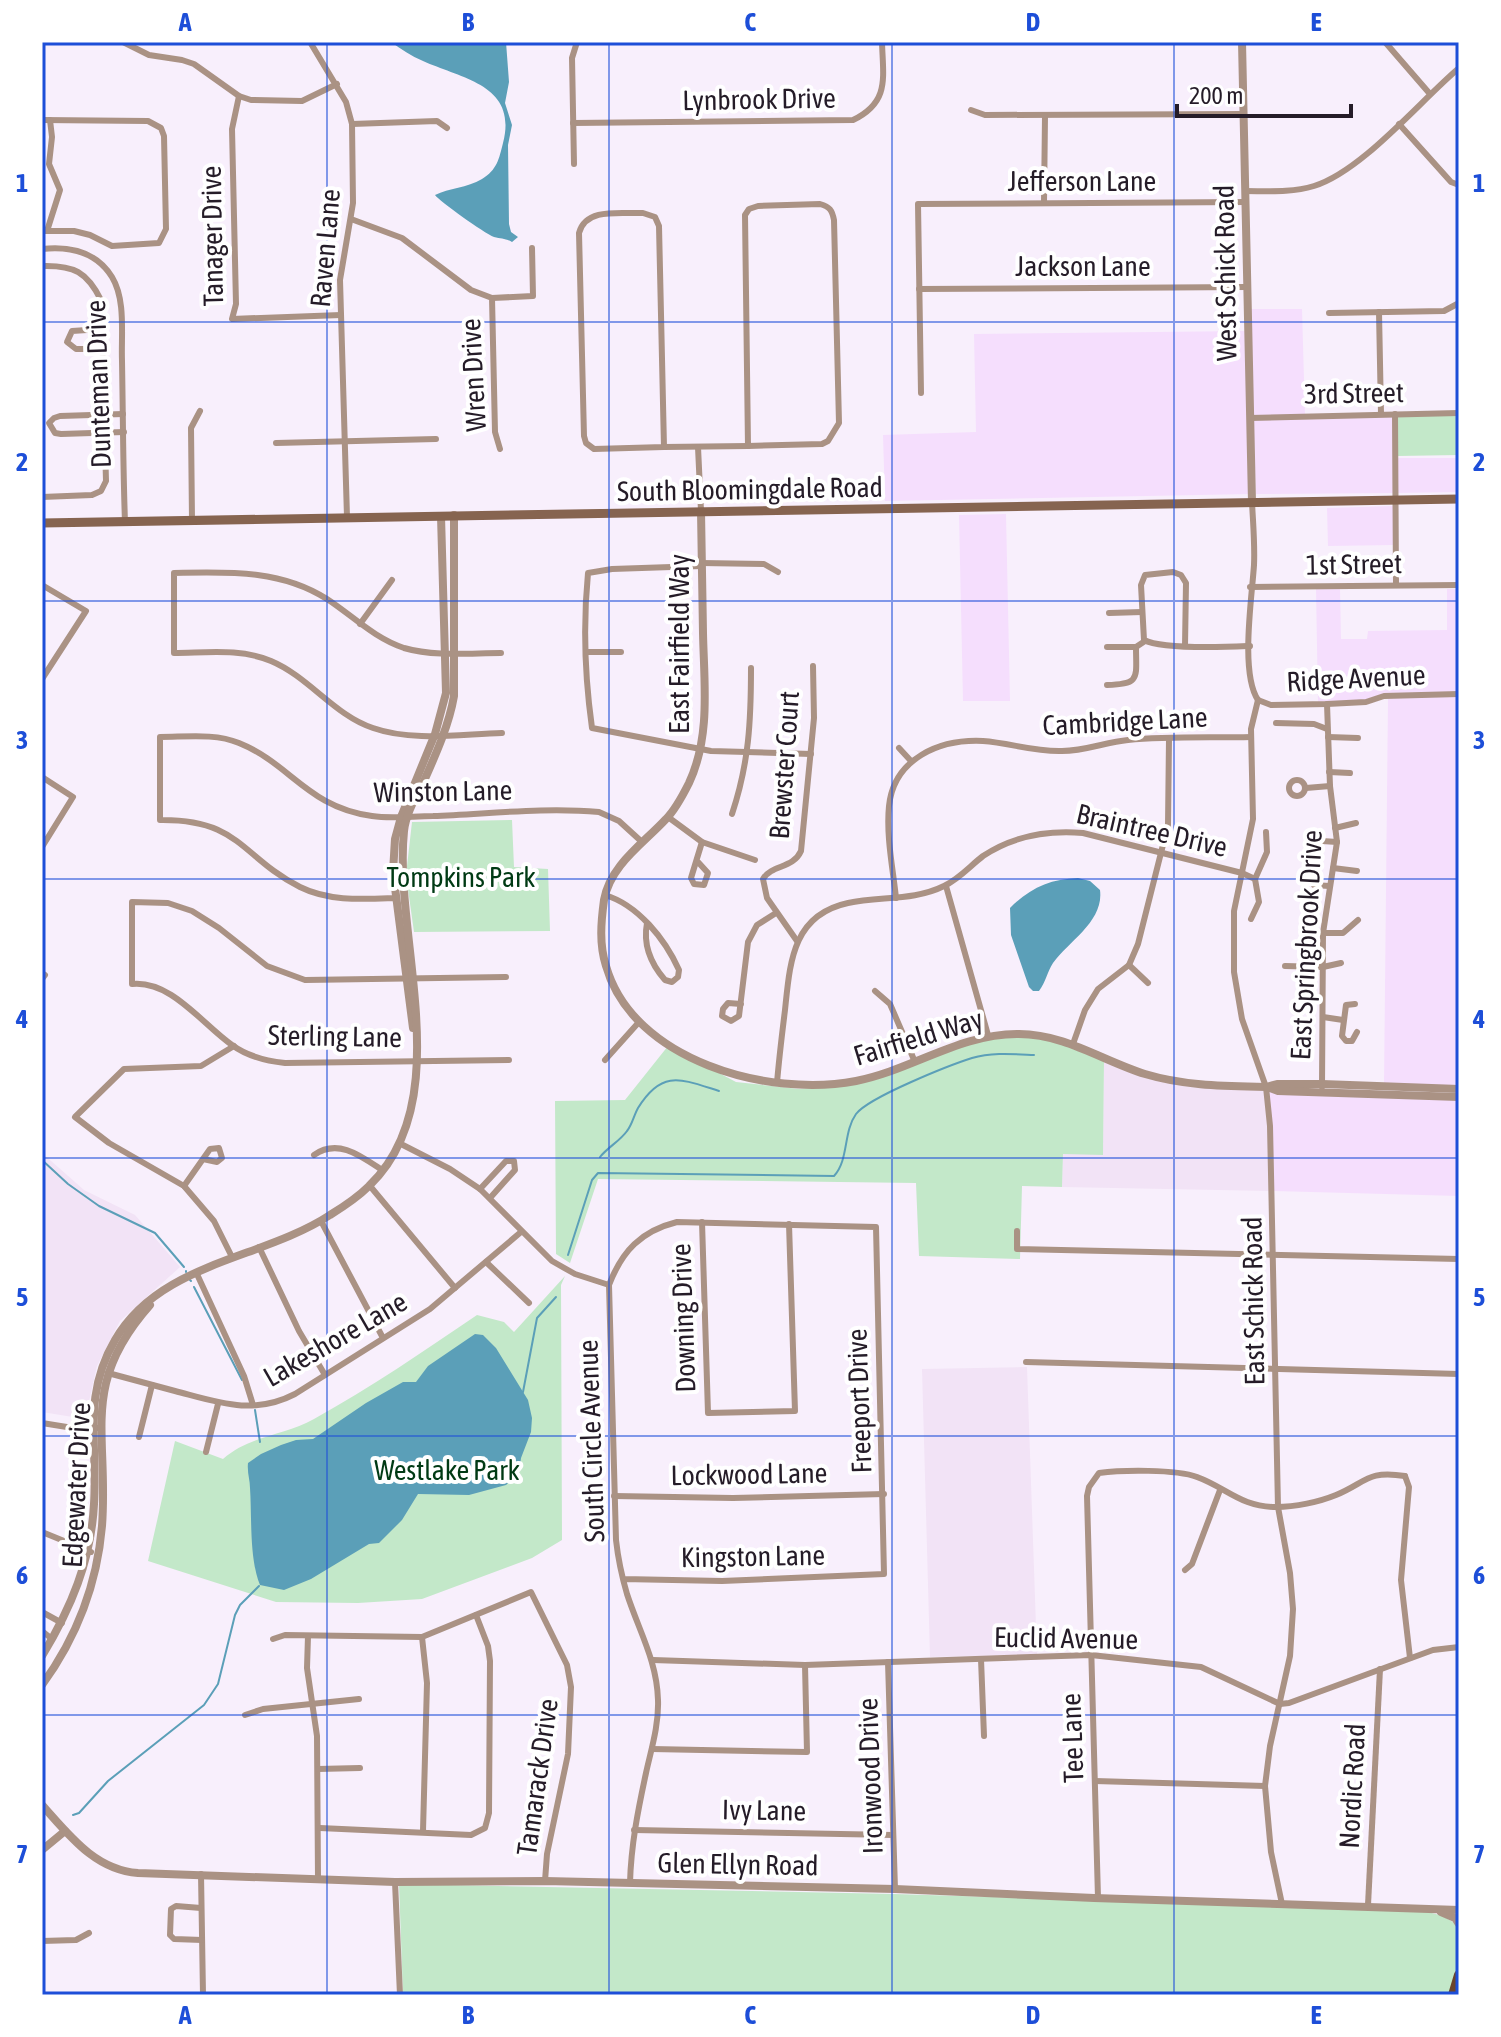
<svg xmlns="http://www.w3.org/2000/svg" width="1501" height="2037" viewBox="0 0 1501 2037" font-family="'Asap Condensed',sans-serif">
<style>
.built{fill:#f5defd}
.education{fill:#f2e3f6}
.green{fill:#c3e8c9}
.water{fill:#5b9fb8}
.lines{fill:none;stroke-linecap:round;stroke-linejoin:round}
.stream{stroke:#5b9fb8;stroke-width:2}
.minor{stroke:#aa9284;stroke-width:6}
.tertiary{stroke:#aa9284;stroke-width:8}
.secondary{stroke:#866450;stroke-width:9}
.primary{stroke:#6b442b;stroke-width:10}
.grid{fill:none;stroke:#1d4ed8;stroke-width:2;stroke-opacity:0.55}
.labels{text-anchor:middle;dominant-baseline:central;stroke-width:8;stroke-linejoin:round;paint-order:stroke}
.street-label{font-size:28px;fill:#251c28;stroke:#fff}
.park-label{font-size:28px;fill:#003a14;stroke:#fff}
.neatline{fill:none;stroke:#1d4ed8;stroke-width:3}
.grid-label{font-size:26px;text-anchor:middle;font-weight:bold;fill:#1d4ed8}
</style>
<rect width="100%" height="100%" fill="#f8effc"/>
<g class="built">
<polygon points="1249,309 1302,309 1305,415 1394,415 1395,493 1256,494"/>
<polygon points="1247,331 1251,494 885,501 883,435 976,432 974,334"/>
<polygon points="1396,458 1459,458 1459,492 1397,493"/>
<polygon points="1393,506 1394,545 1328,546 1327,508"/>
<polygon points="1006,514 1010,701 963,701 959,515"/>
<polygon points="1316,589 1340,589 1341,639 1367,639 1368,631 1447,630 1447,589 1459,589 1459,693 1318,703"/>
<polygon points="1459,696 1459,1087 1384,1085 1388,698"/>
<polygon points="1269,1090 1459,1098 1459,1196 1274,1191"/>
</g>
<g class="education">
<polygon points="1104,1060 1139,1074 1265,1088 1269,1127 1270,1191 1062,1187 1063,1154 1103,1154"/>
<polygon points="42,1153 84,1190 135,1215 180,1267 120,1321 97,1366 85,1419 42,1412"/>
<polygon points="1027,1367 1037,1655 930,1657 922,1369"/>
</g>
<g class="green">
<polygon points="1459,415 1459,455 1398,456 1397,416"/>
<polygon points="512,820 514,867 548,869 550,931 414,932 406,875 412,822"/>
<polygon points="1030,1036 1050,1039 1104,1060 1103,1155 1063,1154 1062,1187 1022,1186 1020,1259 919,1256 916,1183 598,1179 570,1263 556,1254 555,1101 625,1100 668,1046 736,1082 799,1089 852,1084 989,1037"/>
<path d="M565 1276 561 1285 562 1540 532 1558 422 1599 358 1603 276 1602 148 1561 175 1441 223 1459C250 1435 284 1436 314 1419 370 1388 424 1351 477 1315L504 1322 514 1332Z"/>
<path d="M399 1884 894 1894 1367 1908C1393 1910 1445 1906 1459 1929V1966L1450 1995H403Z"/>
</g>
<g class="water">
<path d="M391 42H506L509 82 505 103 512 125 508 145 509 224 511 232 518 237 512 242C505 238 501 239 494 237 484 233 439 201 435 195 449 188 467 188 482 179 497 170 499 159 503 143 518 85 463 79 423 61 411 56 401 49 391 42Z"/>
<path d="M1078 878 1090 881 1100 890C1104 921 1070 940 1053 963 1047 972 1046 982 1039 991H1033L1029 987 1011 935 1010 908C1030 888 1050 879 1078 878Z"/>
<path d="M475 1334 483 1335 496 1348 528 1400 532 1418 531 1432 521 1458 519 1473 506 1485 469 1495 418 1494 402 1520 379 1543 369 1544 311 1579 284 1590 260 1585C249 1558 252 1517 250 1488 250 1480 247 1473 248 1463L261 1454 281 1445 296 1440 313 1439 366 1403 403 1382H416L428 1366Z"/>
</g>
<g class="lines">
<g class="stream">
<path d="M600 1157C608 1147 620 1141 627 1131 632 1125 634 1115 638 1108 662 1069 681 1079 719 1091"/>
<polyline points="42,1160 68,1184 99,1206 155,1233 184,1267"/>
<path d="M568 1255 592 1180 598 1173 834 1176C849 1160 843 1132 856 1114 869 1097 950 1065 972 1058 992 1052 1013 1054 1034 1055"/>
<polyline points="186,1271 186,1272"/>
<polyline points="190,1280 191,1281"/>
<polyline points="194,1287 242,1380"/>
<polyline points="523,1392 537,1318 556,1297"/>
<polyline points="255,1410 260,1442"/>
<polyline points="73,1815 79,1813 108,1781 204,1705 218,1684 235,1615 240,1605 259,1586"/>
</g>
<g class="minor">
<polyline points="123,42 149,55 182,60 194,64 239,96 251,100 302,101 337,84"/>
<polyline points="310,42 346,102 352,124 353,203 340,280 347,517"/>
<polyline points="1385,42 1430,94"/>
<polyline points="239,96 232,129 236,304 232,319 341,315"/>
<polyline points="971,110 985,115 1243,114"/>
<polyline points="42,120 148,121 161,128 164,136 166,229 159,243 112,246 90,235 74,231 42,231"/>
<path d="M573 123 853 120C890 102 883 78 882 42"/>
<polyline points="352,124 437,121 447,128"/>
<polyline points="1399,124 1451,182 1459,185"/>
<polyline points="574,164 572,58 577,42"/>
<path d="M1245 191C1268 191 1291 193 1314 186 1362 171 1419 102 1459 68"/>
<polyline points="1044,202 1045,116"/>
<path d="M820 204C830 207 832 210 834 220L839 423 828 441 822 444 748 446 745 215 749 209 758 206Z"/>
<path d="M643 213 655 217 659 226 664 447 594 449 586 443 584 436 579 233C586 207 621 214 643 213Z"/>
<polyline points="351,219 402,238 471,290 492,298 495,432 500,449"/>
<polyline points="47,231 60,190 49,164 52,137 50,120"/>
<path d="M42 249C70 246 96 251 112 277 126 300 121 335 122 361 123 415 123 469 125 522"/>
<path d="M42 266C74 265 87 272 101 300L106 481 101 491 92 495 42 497"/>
<polyline points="919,289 1247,287"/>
<polyline points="492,298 533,296 532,248"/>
<polyline points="1379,312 1381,414"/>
<polyline points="1329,313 1444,311 1459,303"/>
<polyline points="102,349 76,349 67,342 72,331 102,329"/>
<polyline points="921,393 918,204 1245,202"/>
<polyline points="123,414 60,416 54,418 49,423 55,433 61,434 124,432"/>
<polyline points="1395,414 1396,585"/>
<polyline points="1250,418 1459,413"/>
<polyline points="276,443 436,439"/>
<polyline points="664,447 748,446"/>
<polyline points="698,447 701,511"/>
<path d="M1252 502C1253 523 1255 544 1254 565 1252 597 1240 673 1258 700"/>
<polyline points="192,520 191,428 200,411"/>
<polyline points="701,563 764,564 778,572"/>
<path d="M701 566 612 569 588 573C583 624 585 678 592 728L711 751 811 754"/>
<polyline points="42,585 86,611 42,679"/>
<polyline points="1250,587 1459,585"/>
<polyline points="1109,613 1142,612"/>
<polyline points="360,624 392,580"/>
<path d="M1185 646 1186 583 1181 575 1173 572 1145 575 1141 585 1144 640C1163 650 1226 647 1250 646"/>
<polyline points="1107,647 1136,647"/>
<polyline points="587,652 621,652"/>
<path d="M501 653C470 653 435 657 404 648 374 638 353 616 327 599 280 569 228 572 174 573V653C205 653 241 648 271 661 309 677 334 715 373 728 413 742 461 734 502 733"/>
<path d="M1107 685C1141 684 1136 678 1136 647L1145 641"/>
<polyline points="1258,700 1251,729 1253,819 1234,911 1234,972 1242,1019 1266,1087 1270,1126 1278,1507 1290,1573 1293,1609 1290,1656 1270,1746 1265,1786 1271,1852 1282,1904"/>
<polyline points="1258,700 1271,705 1327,704 1366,702 1384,696 1459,694"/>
<polyline points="1276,723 1314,724 1327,729"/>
<polyline points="1328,737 1358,738"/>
<polyline points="899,748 911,761"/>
<polyline points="1329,772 1350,773"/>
<polyline points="42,777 73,797 42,847"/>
<circle cx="1297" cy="788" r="8"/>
<polyline points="1306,788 1330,786"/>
<path d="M732 814C749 763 751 721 751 668"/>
<polyline points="668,817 702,842 755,860"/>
<polyline points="1335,828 1356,823"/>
<polyline points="1322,841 1337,842"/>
<polyline points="698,862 708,873 704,885 694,884 691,878 702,842"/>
<polyline points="1333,868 1357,871"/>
<polyline points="1314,885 1329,886"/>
<polyline points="946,886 988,1035"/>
<path d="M605 895C638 905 665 939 679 970L678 977 672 982 665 980C651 964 643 944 647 923"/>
<path d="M397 898C365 899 330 902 300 887 241 857 240 819 160 820V737C186 737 215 733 239 743 291 764 307 807 372 816 392 819 413 816 433 816 488 814 544 807 599 812L619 821 642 842"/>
<path d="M896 898C893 869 886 836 889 806 894 758 940 739 983 741 1010 743 1035 752 1062 751 1085 751 1106 742 1128 740 1168 736 1210 738 1251 737"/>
<polyline points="1251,919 1259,902 1255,879 1267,852 1266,832"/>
<polyline points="1323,933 1343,933 1358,920"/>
<path d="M797 941 767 898 763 879C772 864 793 869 801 851L814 718 813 666"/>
<polyline points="1129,965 1148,983"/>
<polyline points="1285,966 1323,967 1341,963"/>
<polyline points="42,973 45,975 42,979"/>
<path d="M506 977 305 980 267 966 219 928 192 911 168 903 132 902V984C171 980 202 1024 232 1045 247 1056 266 1061 285 1063L509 1060"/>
<polyline points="875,991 890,1004 915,1062"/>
<polyline points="741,1004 728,1003 723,1009 722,1016 731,1021 739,1016 748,942 757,925 776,913"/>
<polyline points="1355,1004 1346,1005 1342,1036 1346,1041 1352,1041 1357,1032"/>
<polyline points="1323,1017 1343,1020"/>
<polyline points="1073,1044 1085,1010 1098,989 1129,965 1138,944 1168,825 1169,739"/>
<polyline points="605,1060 639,1022"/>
<path d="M777 1083C779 1059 782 1034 785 1010 790 963 792 915 848 903 880 896 914 901 944 886 959 879 970 866 983 856 1013 836 1047 830 1083 833L1242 873 1255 879"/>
<polyline points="1322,1087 1323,933 1337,842 1330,786 1327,704"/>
<polyline points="399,1143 450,1169 480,1189 552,1261 575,1274 609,1285"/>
<path d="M314 1155C338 1138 361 1156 382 1170"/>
<polyline points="184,1186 210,1149 219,1148 222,1158 217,1162 203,1159"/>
<polyline points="370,1186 455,1288"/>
<polyline points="480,1189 506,1161 514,1161 515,1170 490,1198"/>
<polyline points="321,1221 383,1338"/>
<polyline points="702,1222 708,1413 795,1411 789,1224"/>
<polyline points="1017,1231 1017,1249 1459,1259"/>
<polyline points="259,1247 299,1331 325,1375"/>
<polyline points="232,1257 214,1221 184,1186 109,1143 75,1117 124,1069 201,1066 234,1046"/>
<polyline points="486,1262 529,1303"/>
<polyline points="196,1272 244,1376 253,1405"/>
<polyline points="1026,1362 1459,1374"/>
<path d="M108 1373C130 1379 152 1385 175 1391 217 1402 253 1416 295 1394L430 1309 521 1232"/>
<polyline points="42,1423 73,1428 98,1428"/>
<polyline points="139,1437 152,1385"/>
<polyline points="206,1452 218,1404"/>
<polyline points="1405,1476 1409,1487 1401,1580 1410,1658"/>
<polyline points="614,1496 733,1498 884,1494"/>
<polyline points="42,1532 91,1552"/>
<polyline points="1185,1570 1192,1564 1220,1490"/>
<path d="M623 1579 722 1581 884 1574 876 1227 677 1222C641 1231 622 1251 609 1285L616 1540C618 1558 622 1577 627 1594 639 1631 657 1661 658 1700 659 1725 651 1750 646 1773 638 1810 631 1845 630 1883"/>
<polyline points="42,1612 62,1623"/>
<polyline points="42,1631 52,1639"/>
<polyline points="308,1636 307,1668 317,1736 318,1878"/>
<polyline points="422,1637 427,1683 423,1831"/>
<polyline points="273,1639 285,1635 422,1637 531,1592 567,1665 571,1687 568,1754 547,1854 545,1881"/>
<polyline points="981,1659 984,1736"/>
<polyline points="653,1660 805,1665 1091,1655 1201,1667 1280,1704 1289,1703 1433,1650 1459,1647"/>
<polyline points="888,1662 895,1889"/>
<polyline points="245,1715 263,1709 359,1699"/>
<polyline points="652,1749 807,1752 805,1665"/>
<polyline points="318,1769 360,1768"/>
<polyline points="1095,1781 1265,1786"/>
<polyline points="320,1828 471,1835 485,1828 489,1813 490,1661 488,1646 476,1615"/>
<polyline points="634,1830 893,1835"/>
<polyline points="201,1874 203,1995"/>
<polyline points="395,1882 400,1995"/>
<path d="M1098 1898 1087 1496 1089 1487 1099 1473C1121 1470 1176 1469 1197 1477 1227 1488 1241 1507 1276 1507 1295 1507 1319 1502 1336 1495 1367 1482 1367 1470 1405 1476"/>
<polyline points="1368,1905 1380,1669"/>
<polyline points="201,1908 176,1906 171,1909 170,1935 174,1939 202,1940"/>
<polyline points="42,1941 76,1940 89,1933"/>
</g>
<g class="tertiary">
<polyline points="1242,42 1252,502"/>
<path d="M701 511C702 552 702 592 703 633 704 683 711 736 689 783 683 795 676 809 666 819 644 843 610 865 604 900 601 922 599 944 606 966 633 1061 769 1098 856 1081 912 1070 961 1033 1019 1034 1065 1034 1103 1061 1145 1074 1185 1086 1225 1086 1266 1087L1277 1084H1322L1459 1089"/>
<polyline points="413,1028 393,872 395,839 401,817 435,734 446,693 441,516"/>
<polyline points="1267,1087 1278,1091 1459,1097"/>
<path d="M42 1656C71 1608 91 1561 94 1504 98 1444 82 1396 115 1340 160 1262 261 1260 330 1215 343 1207 358 1197 369 1186 459 1100 393 938 404 831 406 813 416 797 424 781 436 754 449 725 454 696V515"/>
<path d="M42 1685C77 1637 97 1585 102 1526 109 1433 79 1385 150 1305"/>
<path d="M42 1805C69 1835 95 1870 138 1873L395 1882 545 1881 895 1889 1094 1898 1459 1910"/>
<polyline points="42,1850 65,1831"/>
<polyline points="1441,1912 1455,1918 1459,1924"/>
</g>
<polyline class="secondary" points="42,523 1459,499"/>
<polyline class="primary" points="1453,1995 1459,1975"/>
</g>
<path class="grid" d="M327 42V1995M609 42V1995M892 42V1995M1174 42V1995M42 322H1459M42 601H1459M42 879H1459M42 1158H1459M42 1436H1459M42 1715H1459"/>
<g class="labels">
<g class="street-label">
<text transform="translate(759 99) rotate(-1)">Lynbrook Drive</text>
<text x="1082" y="181">Jefferson Lane</text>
<text transform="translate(212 236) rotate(-91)">Tanager Drive</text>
<text transform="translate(325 248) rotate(-85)">Raven Lane</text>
<text x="1083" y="266">Jackson Lane</text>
<text transform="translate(1225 273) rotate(-91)">West Schick Road</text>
<text transform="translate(473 375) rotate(-93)">Wren Drive</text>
<text transform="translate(98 384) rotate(-92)">Dunteman Drive</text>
<text transform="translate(1354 393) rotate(-1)">3rd Street</text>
<text transform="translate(750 489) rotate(-1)">South Bloomingdale Road</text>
<text transform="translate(1354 564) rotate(-1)">1st Street</text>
<text transform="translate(679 644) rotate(-90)">East Fairfield Way</text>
<text transform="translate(1356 678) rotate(-3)">Ridge Avenue</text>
<text transform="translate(1125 721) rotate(-3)">Cambridge Lane</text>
<text transform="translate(784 765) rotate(-86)">Brewster Court</text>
<text transform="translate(443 791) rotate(-1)">Winston Lane</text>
<text transform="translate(1152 830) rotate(13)">Braintree Drive</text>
<text transform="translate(1306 945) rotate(-87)">East Springbrook Drive</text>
<text transform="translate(335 1036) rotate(1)">Sterling Lane</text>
<text transform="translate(918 1037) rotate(-17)">Fairfield Way</text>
<text transform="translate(1253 1301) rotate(-91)">East Schick Road</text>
<text transform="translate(683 1318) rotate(-92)">Downing Drive</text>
<text transform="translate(335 1339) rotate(-30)">Lakeshore Lane</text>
<text transform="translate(859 1401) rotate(-92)">Freeport Drive</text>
<text transform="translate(591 1441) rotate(-92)">South Circle Avenue</text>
<text transform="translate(749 1474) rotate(-1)">Lockwood Lane</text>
<text transform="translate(76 1485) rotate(-87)">Edgewater Drive</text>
<text transform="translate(753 1556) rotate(-1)">Kingston Lane</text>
<text transform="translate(1066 1638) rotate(1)">Euclid Avenue</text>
<text transform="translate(1072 1738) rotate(-92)">Tee Lane</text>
<text transform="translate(870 1776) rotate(-92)">Ironwood Drive</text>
<text transform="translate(537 1777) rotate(-82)">Tamarack Drive</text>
<text transform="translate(1352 1786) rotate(-87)">Nordic Road</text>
<text transform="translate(764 1810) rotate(1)">Ivy Lane</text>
<text transform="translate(738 1864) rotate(1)">Glen Ellyn Road</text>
</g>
<g class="park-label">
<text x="461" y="877">Tompkins Park</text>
<text x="447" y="1470">Westlake Park</text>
</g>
</g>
<rect width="1501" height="2037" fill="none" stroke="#ffffff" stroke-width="88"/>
<path d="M1177 104v12h174v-12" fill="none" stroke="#251c28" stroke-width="4"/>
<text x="1189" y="104" font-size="24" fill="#251c28" stroke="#ffffff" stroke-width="6" paint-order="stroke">200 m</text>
<rect x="44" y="44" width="1413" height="1949" class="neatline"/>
<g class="grid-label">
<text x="185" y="31">A</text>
<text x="468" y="31">B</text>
<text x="750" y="31">C</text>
<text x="1033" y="31">D</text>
<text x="1316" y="31">E</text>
<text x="22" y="192">1</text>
<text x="1479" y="192">1</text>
<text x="22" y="471">2</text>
<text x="1479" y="471">2</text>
<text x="22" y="749">3</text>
<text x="1479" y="749">3</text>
<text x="22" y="1028">4</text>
<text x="1479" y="1028">4</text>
<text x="22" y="1306">5</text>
<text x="1479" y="1306">5</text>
<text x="22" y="1584">6</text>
<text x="1479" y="1584">6</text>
<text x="22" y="1863">7</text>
<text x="1479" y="1863">7</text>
<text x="185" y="2024">A</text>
<text x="468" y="2024">B</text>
<text x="750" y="2024">C</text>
<text x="1033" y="2024">D</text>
<text x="1316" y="2024">E</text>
</g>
</svg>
